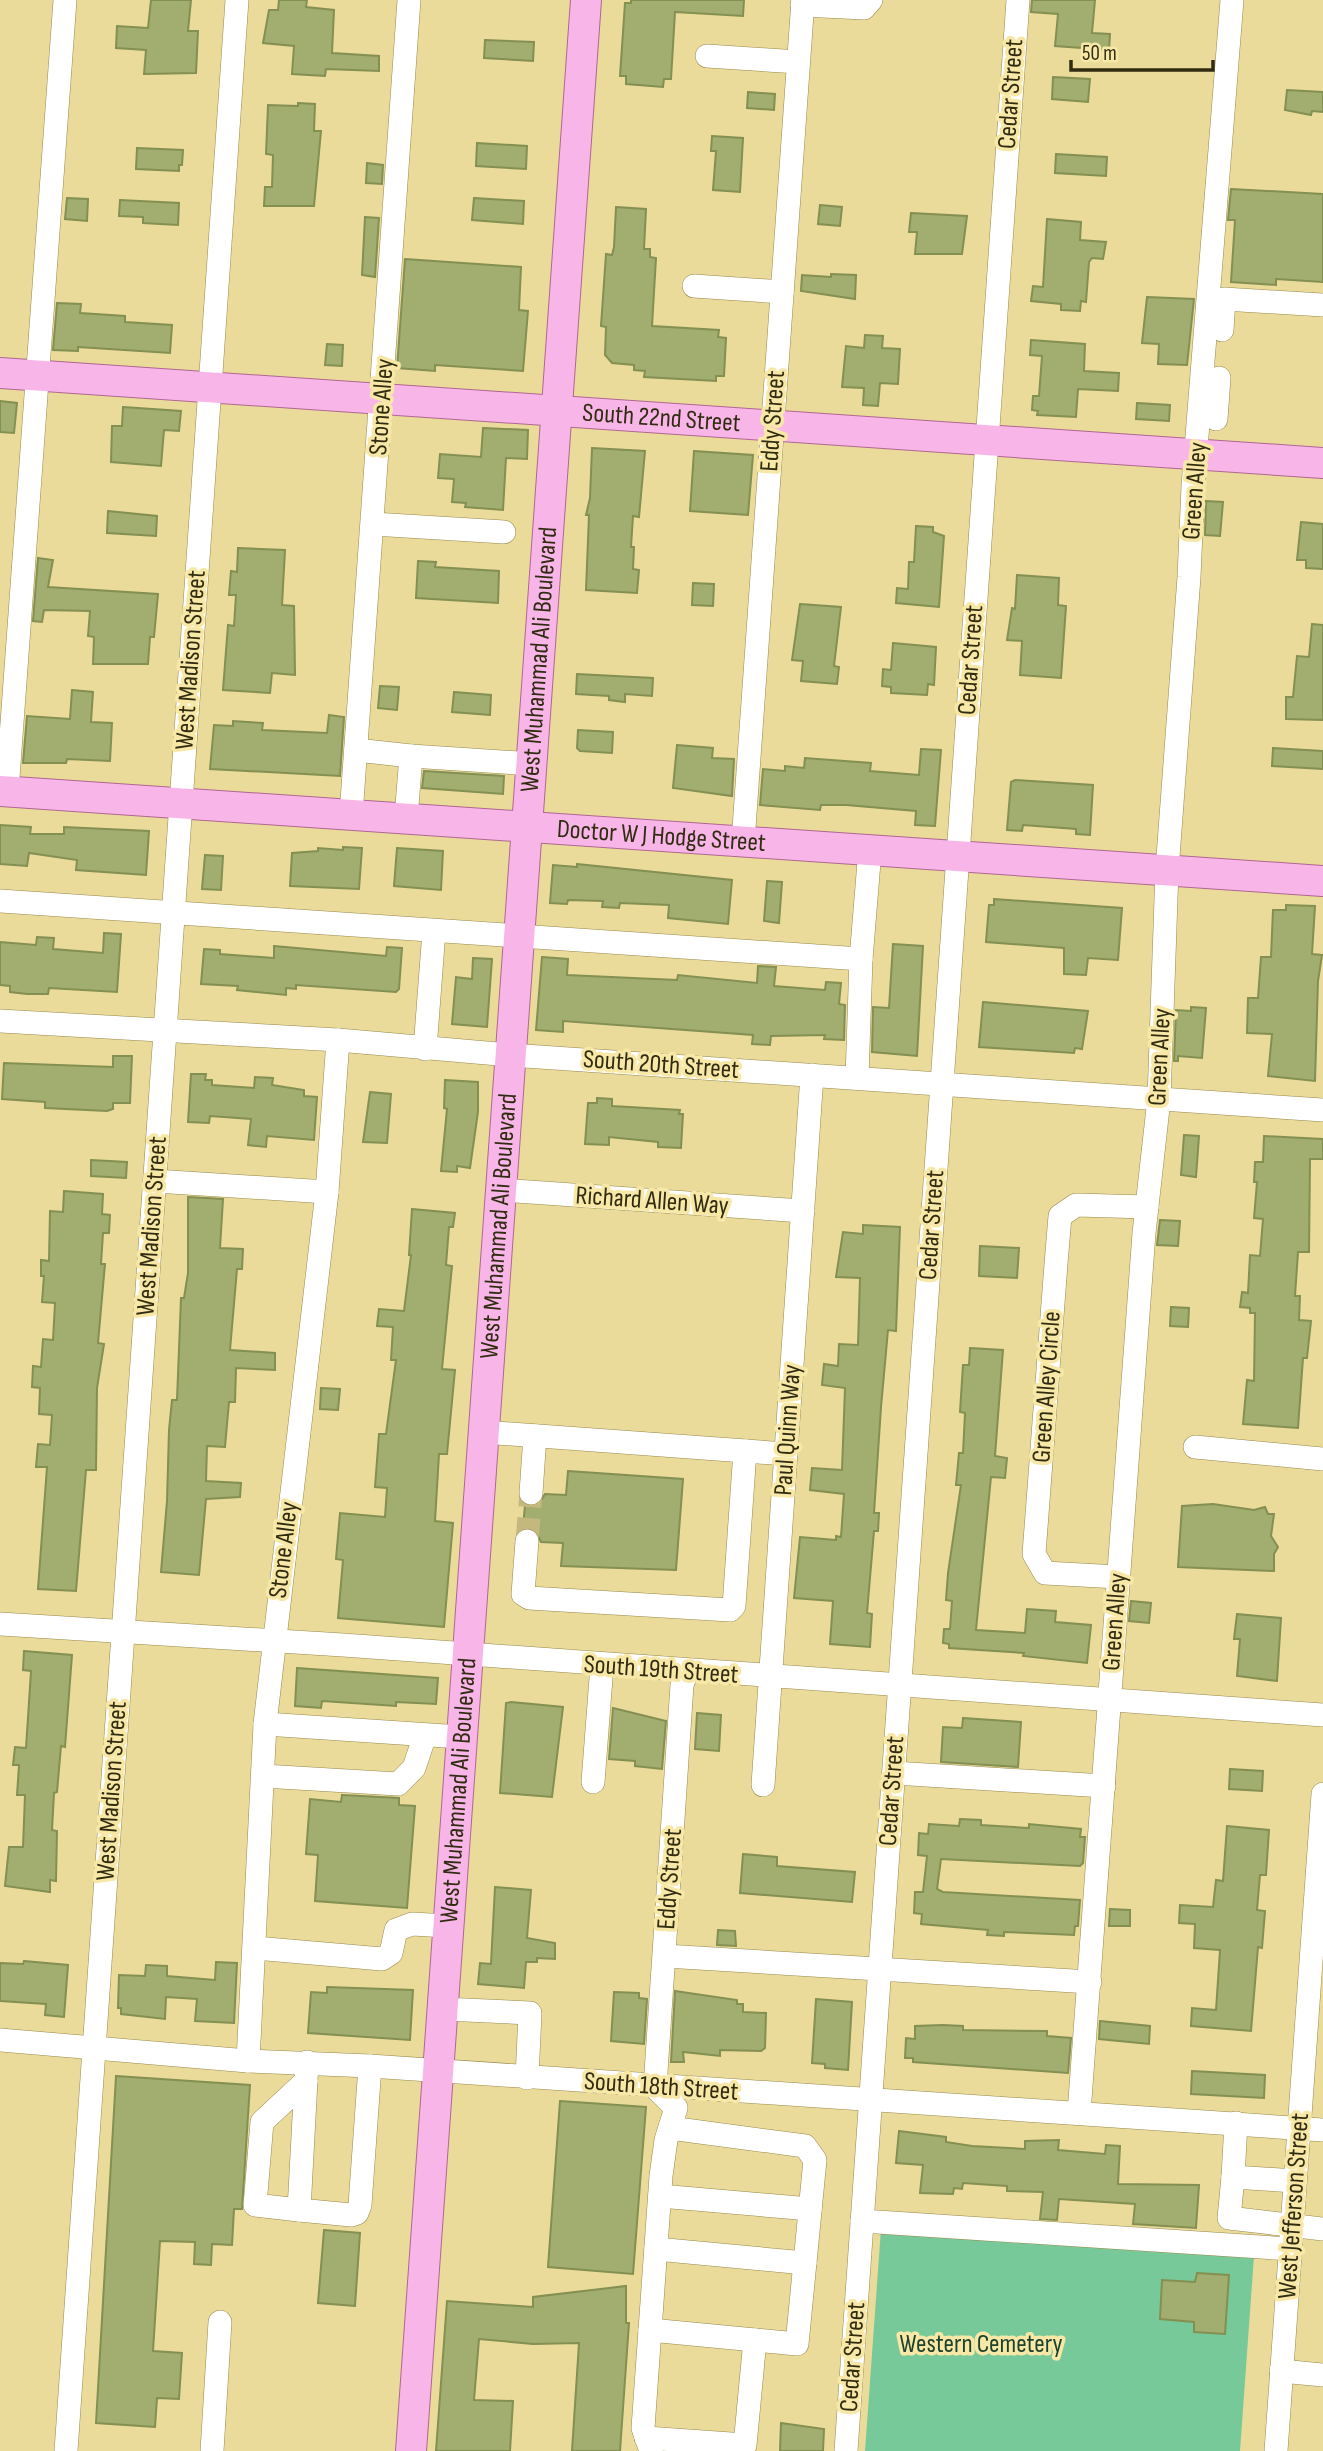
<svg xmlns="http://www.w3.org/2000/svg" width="1323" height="2451" viewBox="0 0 1323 2451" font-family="'Sofia Sans Condensed',sans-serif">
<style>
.green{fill:#78c999}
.building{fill:#a2ad70;stroke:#848f52;stroke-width:2}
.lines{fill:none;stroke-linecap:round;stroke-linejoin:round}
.minor-tunnel{stroke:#c5b87f;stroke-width:23;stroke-dasharray:23 11;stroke-linecap:butt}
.minor-casing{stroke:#97894b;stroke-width:24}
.major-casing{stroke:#b06692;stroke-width:32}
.minor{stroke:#fff;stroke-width:23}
.major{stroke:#f8b6e8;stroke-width:30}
.labels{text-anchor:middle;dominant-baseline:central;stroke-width:7;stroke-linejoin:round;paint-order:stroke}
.street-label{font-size:26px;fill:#312c11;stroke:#f7e8a7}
.park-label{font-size:26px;fill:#1c422d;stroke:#f7e8a7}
</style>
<rect width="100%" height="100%" fill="#eadb9a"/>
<polygon class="green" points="881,2229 1254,2256 1240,2451 865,2451"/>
<g class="building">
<polygon points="151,0 191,0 188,31 198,31 196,73 144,74 146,50 116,48 117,26 148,28"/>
<polygon points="279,0 307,0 306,7 334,10 332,53 379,56 379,71 326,69 325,76 292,74 294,46 263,43 269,10 278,10"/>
<polygon points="631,0 744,0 743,16 675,12 671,79 664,79 663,87 626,84 626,76 620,76 625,3 631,3"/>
<polygon points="1032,0 1095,0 1092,33 1110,34 1109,50 1055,46 1058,14 1031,12"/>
<polygon points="485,40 534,42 533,61 484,58"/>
<polygon points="1053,77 1090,79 1088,102 1052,99"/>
<polygon points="1287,90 1323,92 1323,112 1312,111 1311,115 1285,110"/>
<polygon points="748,92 775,94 774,110 747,108"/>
<polygon points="298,103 315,104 314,131 321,131 314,206 264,206 265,187 272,187 273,155 266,154 268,105 298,106"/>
<polygon points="712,136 743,138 740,192 713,190 716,151 711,151"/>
<polygon points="477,143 527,146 526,169 476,166"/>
<polygon points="137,148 183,150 182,165 179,165 179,171 136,169"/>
<polygon points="1056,154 1107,157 1106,176 1055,173"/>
<polygon points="367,163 383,165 382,184 366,183"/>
<polygon points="1231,189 1323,194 1323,282 1276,279 1276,285 1231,282 1235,220 1228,220"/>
<polygon points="67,198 88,199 87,221 65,219"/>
<polygon points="474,198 524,201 523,224 472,220"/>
<polygon points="120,200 179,203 178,225 143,223 143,217 119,216"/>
<polygon points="820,205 842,207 840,226 818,224"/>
<polygon points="616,207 646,209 644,249 650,249 650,257 656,258 652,326 719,330 718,337 726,338 724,376 716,376 716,381 644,377 645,371 634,370 634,365 612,363 605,355 606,327 601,326 606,254 612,255 614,247"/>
<polygon points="911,213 967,216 962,254 915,254 917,232 909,232"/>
<polygon points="365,217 379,218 375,277 362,275"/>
<polygon points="1047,219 1081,222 1080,240 1106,242 1103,259 1092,258 1089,262 1086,302 1081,301 1080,311 1061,310 1061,304 1031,301 1033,286 1043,287"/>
<polygon points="405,259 521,267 519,310 528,311 523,371 435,365 435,371 397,368"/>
<polygon points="831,274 856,275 855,299 801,291 802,275 831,277"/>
<polygon points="1147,297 1194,299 1187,365 1158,364 1159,344 1142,343"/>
<polygon points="57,303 81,304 80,313 125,316 125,322 172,325 170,353 78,347 78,351 53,350"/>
<polygon points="865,335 883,336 882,348 900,349 898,384 880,383 878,406 863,405 864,388 842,387 846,346 864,348"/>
<polygon points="1031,340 1085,344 1084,371 1119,373 1118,391 1078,389 1076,417 1037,415 1038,411 1032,410 1033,396 1039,396 1042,356 1030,355"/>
<polygon points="327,344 343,345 342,366 325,365"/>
<polygon points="0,401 17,403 14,433 0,432"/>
<polygon points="1137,403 1170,405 1169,421 1136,419"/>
<polygon points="123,407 181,411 179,431 164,430 161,466 111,462 112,426 122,426"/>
<polygon points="483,428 528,430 527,459 506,458 503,510 465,507 466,503 452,502 454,479 438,478 440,454 481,457"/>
<polygon points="592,448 645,451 639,517 633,516 631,547 634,547 633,569 639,570 637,593 586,590 589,515 586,515 590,498"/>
<polygon points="694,451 753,455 748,515 690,511"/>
<polygon points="1206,501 1223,502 1220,536 1205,535"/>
<polygon points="108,511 157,516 156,536 107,533"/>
<polygon points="1301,522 1323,524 1323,569 1306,568 1306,560 1297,560"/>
<polygon points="916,526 933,527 933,532 944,536 939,607 896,603 897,588 908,589 909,562 914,562"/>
<polygon points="238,548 285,550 282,605 294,606 295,675 272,673 270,693 223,690 228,625 234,626 236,595 229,595 231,571 237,572"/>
<polygon points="38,558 53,560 48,587 158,594 154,637 150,637 148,664 93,664 94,637 88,636 90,611 44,610 42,622 33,621"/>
<polygon points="418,561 436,562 435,567 499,571 498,603 416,598"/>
<polygon points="1017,575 1059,578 1058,605 1066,606 1061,678 1020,675 1022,641 1007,640 1012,608 1015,609"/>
<polygon points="693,583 714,584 713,606 692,605"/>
<polygon points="800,604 841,607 834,666 839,667 837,684 801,681 803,661 792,660"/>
<polygon points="1312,624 1323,625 1323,720 1286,719 1286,697 1293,697 1297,656 1309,657"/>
<polygon points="893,643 936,647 934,685 928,684 927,695 891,693 891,687 882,686 883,669 891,670"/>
<polygon points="577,674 653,678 652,696 625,694 625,702 609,700 609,696 576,694"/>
<polygon points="380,686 399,687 397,710 378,708"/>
<polygon points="72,690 93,692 91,722 112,723 110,761 67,759 66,763 23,763 27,716 70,719"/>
<polygon points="454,692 491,695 490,715 452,712"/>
<polygon points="329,715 344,717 340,776 210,769 214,725 233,726 233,721 263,723 262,730 327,733"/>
<polygon points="578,730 613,732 612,753 580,751 577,748"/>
<polygon points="677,745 713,748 712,758 734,759 732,796 673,788"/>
<polygon points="1273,748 1323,751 1323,769 1272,766"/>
<polygon points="921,749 941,750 935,826 915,825 916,811 846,805 821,805 820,810 760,805 763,769 785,771 785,766 804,768 805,758 871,763 870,771 919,775"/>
<polygon points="424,771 504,776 503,794 422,788"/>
<polygon points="1015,780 1093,785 1090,835 1076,834 1076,829 1023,825 1022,831 1007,830 1011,782"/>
<polygon points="0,825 31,827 30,834 64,834 64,827 149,831 146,875 76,870 77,860 29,853 27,866 0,864"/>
<polygon points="343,847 362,848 359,889 290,886 292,853 318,851 318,848 343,850"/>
<polygon points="397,848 443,851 441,890 394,886"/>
<polygon points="205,855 223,856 221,890 202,889"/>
<polygon points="577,864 732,880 728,924 668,918 669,905 620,903 619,908 602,907 603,901 568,900 567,904 550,903 553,865 577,867"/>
<polygon points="767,881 782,882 779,923 764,921"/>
<polygon points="994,899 1122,908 1118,960 1088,958 1086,975 1064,974 1064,948 986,942 989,905 994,905"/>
<polygon points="1286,905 1315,906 1312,954 1322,955 1318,981 1315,1081 1268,1076 1272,1034 1247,1033 1248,998 1258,998 1261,957 1271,957 1273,910 1286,910"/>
<polygon points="104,933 121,934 117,992 49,988 48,994 27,994 10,992 10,986 0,985 0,942 36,945 37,937 54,938 53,949 103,953"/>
<polygon points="893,944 923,946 917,1056 872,1052 873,1007 889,1008"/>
<polygon points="274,946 386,956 387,947 402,948 399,989 396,992 296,985 296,989 286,988 286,995 237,990 238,986 201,984 204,949 220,950 220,954 274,958"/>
<polygon points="542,957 568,959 567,975 677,980 678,975 757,983 758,966 776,967 774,986 825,990 826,982 841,983 839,1004 845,1005 844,1040 824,1039 825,1035 771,1036 770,1045 752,1044 753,1035 563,1021 563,1032 536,1030"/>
<polygon points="473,958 492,959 487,1027 452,1024 456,977 472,979"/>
<polygon points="983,1002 1088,1011 1082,1049 1075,1048 1074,1053 979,1047"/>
<polygon points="1191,1007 1206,1008 1202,1058 1178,1056 1178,1061 1174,1061 1176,1010 1191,1011"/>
<polygon points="113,1056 132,1056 130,1103 113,1103 113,1109 107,1111 45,1108 45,1102 2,1099 4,1063 113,1067"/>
<polygon points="191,1074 206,1074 205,1080 212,1080 212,1085 254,1088 255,1077 273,1078 272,1085 304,1090 304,1096 317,1097 314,1140 267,1136 266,1147 248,1145 251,1119 210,1116 209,1123 188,1122"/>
<polygon points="445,1080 478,1082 478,1112 470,1168 457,1166 457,1172 441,1171 447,1109 444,1108"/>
<polygon points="370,1092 391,1094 387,1143 363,1142"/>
<polygon points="597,1098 612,1099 612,1106 680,1110 679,1114 683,1114 681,1148 658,1147 658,1142 609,1137 609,1145 585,1144 588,1103 597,1103"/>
<polygon points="1184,1135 1199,1136 1196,1177 1181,1175"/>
<polygon points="1264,1136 1323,1139 1323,1159 1310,1159 1309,1252 1298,1252 1295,1296 1300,1296 1299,1320 1311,1321 1307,1358 1303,1358 1298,1428 1243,1424 1247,1380 1254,1381 1255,1313 1250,1313 1250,1308 1240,1307 1242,1292 1248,1293 1250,1255 1260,1256 1263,1219 1254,1218 1257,1182 1254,1182 1255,1162 1263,1162"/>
<polygon points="91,1160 127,1162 126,1178 91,1176"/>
<polygon points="64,1191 103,1194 102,1214 110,1215 109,1233 103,1233 101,1264 105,1264 98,1343 104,1344 97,1388 96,1470 86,1470 76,1591 38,1589 47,1467 36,1467 38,1444 50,1445 52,1415 39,1414 40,1388 32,1387 33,1366 41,1367 43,1339 53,1340 55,1303 42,1302 44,1276 41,1276 41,1260 49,1261 50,1211 63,1212"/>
<polygon points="188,1197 223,1199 220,1248 243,1249 242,1269 237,1269 230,1350 275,1353 275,1370 236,1368 235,1402 229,1402 225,1447 207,1446 206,1481 241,1483 240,1497 206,1499 199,1575 161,1572 167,1501 169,1430 172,1400 177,1400 181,1298 184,1298 188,1273"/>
<polygon points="412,1209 455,1213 453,1227 449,1227 446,1265 452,1266 442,1369 455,1370 447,1454 439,1454 435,1521 453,1523 444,1627 338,1618 343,1560 336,1559 340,1513 385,1517 387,1488 375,1487 379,1434 386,1434 396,1360 391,1360 393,1327 377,1326 379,1309 404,1311 411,1255 409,1255"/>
<polygon points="1160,1220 1180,1221 1178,1246 1157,1245"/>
<polygon points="863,1225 900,1227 896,1331 888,1330 881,1407 874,1513 879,1513 878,1531 874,1531 867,1613 872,1614 870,1647 830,1644 833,1601 794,1598 800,1537 836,1540 836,1536 841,1537 844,1494 810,1490 812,1468 842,1470 845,1388 822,1385 824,1364 838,1366 839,1344 858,1345 860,1278 836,1277 843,1232 863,1234"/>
<polygon points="980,1246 1019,1248 1017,1278 979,1276"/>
<polygon points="1171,1307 1189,1308 1188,1327 1170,1326"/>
<polygon points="970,1348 1003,1350 995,1456 1007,1458 1005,1478 991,1477 976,1630 1025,1633 1027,1609 1056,1611 1055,1622 1091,1625 1087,1663 1023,1656 1024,1653 949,1648 949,1644 943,1643 944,1629 950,1629 952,1601 946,1600 948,1573 961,1485 956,1485 959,1453 963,1453 965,1413 960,1412 963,1365 969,1365"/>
<polygon points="321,1388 340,1389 338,1410 320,1409"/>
<polygon points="568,1471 683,1479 676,1570 561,1566 563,1543 541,1542 535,1530 523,1528 525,1505 538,1505 545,1494 566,1495"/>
<polygon points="1213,1504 1254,1510 1265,1507 1268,1514 1274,1514 1271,1536 1278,1547 1274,1554 1274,1571 1178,1567 1182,1506"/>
<polygon points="1131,1601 1151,1603 1149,1623 1129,1621"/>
<polygon points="1237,1614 1281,1618 1277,1681 1237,1676 1240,1639 1234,1639"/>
<polygon points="24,1651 72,1655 65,1747 61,1746 57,1792 54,1793 52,1830 57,1831 56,1881 50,1880 50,1892 5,1886 9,1847 23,1847 25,1795 17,1795 19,1765 13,1765 15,1747 26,1748 31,1671 23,1670"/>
<polygon points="297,1668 438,1678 436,1704 396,1702 396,1706 322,1701 321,1708 295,1706"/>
<polygon points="511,1702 563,1707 552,1797 500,1793 506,1703"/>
<polygon points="613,1708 666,1721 662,1769 635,1766 635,1761 609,1759"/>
<polygon points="697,1713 721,1715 719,1751 695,1749"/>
<polygon points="963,1718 1021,1722 1018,1767 941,1762 943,1727 962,1728"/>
<polygon points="1230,1769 1263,1771 1262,1791 1229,1789"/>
<polygon points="342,1795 399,1798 399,1805 415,1806 407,1908 315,1901 318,1855 306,1854 310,1799 341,1802"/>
<polygon points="960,1819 981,1820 981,1825 1029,1828 1029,1824 1081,1829 1080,1837 1085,1837 1083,1863 1080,1866 941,1859 937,1889 943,1892 1080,1900 1078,1926 1075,1926 1074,1935 1004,1932 1004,1936 987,1935 988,1930 921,1924 922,1914 914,1913 915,1892 923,1892 927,1856 918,1855 919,1833 928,1834 929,1824 959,1826"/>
<polygon points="1227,1826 1269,1830 1266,1875 1260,1875 1257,1910 1265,1911 1262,1948 1258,1947 1251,2031 1191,2026 1192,2008 1216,2010 1220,1950 1194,1948 1195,1924 1179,1923 1180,1905 1213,1907 1216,1880 1223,1881"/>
<polygon points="743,1854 777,1857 777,1866 855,1872 852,1902 740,1893"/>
<polygon points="495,1887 531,1890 527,1938 555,1943 555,1959 537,1958 537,1962 526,1962 524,1988 478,1984 480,1963 491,1964"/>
<polygon points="1110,1909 1130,1910 1130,1926 1109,1926"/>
<polygon points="718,1930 735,1931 736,1946 717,1945"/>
<polygon points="24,1961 68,1965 64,2017 45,2015 46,2004 0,2001 0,1963 23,1964"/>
<polygon points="216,1962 237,1963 234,2023 195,2021 197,1999 166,1997 165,2019 121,2014 121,2008 118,2008 119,1975 145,1976 146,1965 167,1966 167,1976 215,1980"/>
<polygon points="327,1987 413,1990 410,2040 308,2033 311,1992 327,1993"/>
<polygon points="675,1991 737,2000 737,2004 743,2004 743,2012 766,2013 765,2048 761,2051 720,2050 720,2056 683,2052 684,2062 671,2062"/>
<polygon points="614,1992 639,1993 639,1998 647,1999 644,2044 611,2041"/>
<polygon points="816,1999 852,2002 848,2070 825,2068 825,2064 812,2063"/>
<polygon points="1100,2021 1150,2026 1149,2044 1099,2039"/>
<polygon points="943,2025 963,2026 963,2030 1047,2031 1047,2036 1071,2038 1068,2073 913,2062 913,2058 905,2058 906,2038 915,2039 915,2026"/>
<polygon points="1192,2071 1265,2075 1264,2098 1191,2094"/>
<polygon points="116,2076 250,2085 242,2209 234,2209 232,2245 212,2244 211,2265 194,2264 195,2242 160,2241 153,2351 182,2353 179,2399 157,2398 155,2427 96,2423"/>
<polygon points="560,2101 646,2107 633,2274 548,2267"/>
<polygon points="899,2131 946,2137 946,2142 972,2146 1025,2149 1025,2141 1059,2140 1058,2150 1105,2154 1106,2145 1120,2146 1118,2184 1199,2185 1196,2228 1133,2224 1135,2204 1059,2199 1057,2220 1040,2219 1043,2192 1007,2191 1007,2186 963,2183 962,2189 954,2188 953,2194 920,2193 923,2165 896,2163"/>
<polygon points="324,2230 360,2233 355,2306 318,2303"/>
<polygon points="1197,2273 1229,2275 1225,2334 1194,2332 1194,2322 1160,2319 1162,2280 1195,2282"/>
<polygon points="626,2286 626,2323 629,2323 620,2451 572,2451 579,2343 533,2344 479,2339 474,2400 513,2401 510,2451 436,2451 447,2301 533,2307 533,2297"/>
<polygon points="781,2423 824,2429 823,2451 780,2451"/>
</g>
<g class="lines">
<polyline class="minor-tunnel" points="527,1541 531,1493"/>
<defs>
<g id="minor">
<polyline points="802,5 864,8 871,0"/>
<polyline points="707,56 798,62"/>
<polyline points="694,286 782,292"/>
<polyline points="1222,330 1224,299 1323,305"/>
<polyline points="1216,419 1219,378"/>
<polyline points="373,524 504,532"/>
<polyline points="356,750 411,756"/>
<polyline points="7,791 65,0"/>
<polyline points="351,815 409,0"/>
<polyline points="406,818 411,756 533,764"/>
<polyline points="743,842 803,0"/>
<polyline points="0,901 861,959 857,1078"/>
<polyline points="861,959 870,850"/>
<polyline points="0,1021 338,1040 510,1055 1323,1110"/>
<polyline points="425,1049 434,931"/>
<polyline points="155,1181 327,1192"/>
<polyline points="500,1190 803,1211"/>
<polyline points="483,1432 786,1454"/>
<polyline points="1195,1447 1323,1459"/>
<polyline points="531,1493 535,1436"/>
<polyline points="527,1541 523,1594 529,1598 730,1610 734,1606 745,1451"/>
<polyline points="1118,1577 1045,1573 1034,1554 1056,1264 1060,1216 1076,1205 1147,1207"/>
<polyline points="0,1624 343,1645 1323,1715"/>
<polyline points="265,1724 461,1737"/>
<polyline points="894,1773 1104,1786"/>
<polyline points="263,1776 398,1784 414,1768 425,1735"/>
<polyline points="593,1782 602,1665"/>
<polyline points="763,1785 812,1075"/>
<polyline points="255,1948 382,1959 391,1953 396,1930 412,1924 448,1926"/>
<polyline points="665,1956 1090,1982"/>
<polyline points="443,2009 530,2013 527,2078"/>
<polyline points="0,2040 248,2061 370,2066 1323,2130"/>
<polyline points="248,2061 265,1724 327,1192 338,1040"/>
<polyline points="307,2062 299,2210 351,2215 357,2213 360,2205 370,2066"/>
<polyline points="655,2087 682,1685 687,1671"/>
<polyline points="1079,2113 1144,1233 1159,1099 1167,870 1189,577 1193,486 1232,0"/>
<polyline points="1233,2177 1236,2123"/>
<polyline points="1295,2181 1233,2177 1229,2218 1323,2229"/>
<polyline points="660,2196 810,2209"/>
<polyline points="299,2210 255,2205 262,2122 306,2081"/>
<polyline points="862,2221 1290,2249"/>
<polyline points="656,2249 805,2263"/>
<polyline points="650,2330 797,2344 815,2160 805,2146 670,2128"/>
<polyline points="1281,2371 1323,2375"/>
<polyline points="646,2438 745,2445 755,2340"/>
<polyline points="66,2451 237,0"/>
<polyline points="212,2451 220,2322"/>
<polyline points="651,2451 643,2428 661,2176 666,2140 676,2108 655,2087"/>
<polyline points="846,2451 1018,0"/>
<polyline points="1276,2451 1323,1794"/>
</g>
<g id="major">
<path id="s1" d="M0 373 1323 463"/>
<path id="s2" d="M0 791 1323 881"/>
<path id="s3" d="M411 2451 586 0"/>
</g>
</defs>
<use href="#minor" class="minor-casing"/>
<use href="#major" class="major-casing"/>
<use href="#minor" class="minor"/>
<use href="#major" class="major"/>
</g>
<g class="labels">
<g class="street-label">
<text transform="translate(1011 94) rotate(-86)">Cedar Street</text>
<text transform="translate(382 407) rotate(-86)">Stone Alley</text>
<text stroke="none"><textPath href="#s1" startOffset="663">South 22nd Street</textPath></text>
<text transform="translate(773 421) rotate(-86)">Eddy Street</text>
<text transform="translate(1195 491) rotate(-86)">Green Alley</text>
<text transform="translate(191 660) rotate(-86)">West Madison Street</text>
<text stroke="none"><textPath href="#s3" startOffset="1796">West Muhammad Ali Boulevard</textPath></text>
<text transform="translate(971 660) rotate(-86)">Cedar Street</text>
<text stroke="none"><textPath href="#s2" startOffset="663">Doctor W J Hodge Street</textPath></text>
<text transform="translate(1160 1057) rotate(-87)">Green Alley</text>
<text transform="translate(661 1065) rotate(4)">South 20th Street</text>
<text transform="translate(652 1201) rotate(4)">Richard Allen Way</text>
<text stroke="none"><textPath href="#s3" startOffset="1228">West Muhammad Ali Boulevard</textPath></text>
<text transform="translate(932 1225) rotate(-86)">Cedar Street</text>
<text transform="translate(152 1226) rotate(-86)">West Madison Street</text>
<text transform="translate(1047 1387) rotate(-86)">Green Alley Circle</text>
<text transform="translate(788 1430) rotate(-86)">Paul Quinn Way</text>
<text transform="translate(284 1550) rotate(-83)">Stone Alley</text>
<text transform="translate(1115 1622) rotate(-86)">Green Alley</text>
<text transform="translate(661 1670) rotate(4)">South 19th Street</text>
<text transform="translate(112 1791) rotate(-86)">West Madison Street</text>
<text stroke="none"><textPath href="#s3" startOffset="662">West Muhammad Ali Boulevard</textPath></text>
<text transform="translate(892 1791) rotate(-86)">Cedar Street</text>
<text transform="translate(670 1879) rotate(-86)">Eddy Street</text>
<text transform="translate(661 2087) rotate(4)">South 18th Street</text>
<text transform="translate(1294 2206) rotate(-86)">West Jefferson Street</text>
<text transform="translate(853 2357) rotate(-86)">Cedar Street</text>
</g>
<g class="park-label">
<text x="981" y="2344">Western Cemetery</text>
</g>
</g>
<path d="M1071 60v10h142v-10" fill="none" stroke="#312c11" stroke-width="3.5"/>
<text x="1082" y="60" font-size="21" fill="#312c11" stroke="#f7e8a7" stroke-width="5" paint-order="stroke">50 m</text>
</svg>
